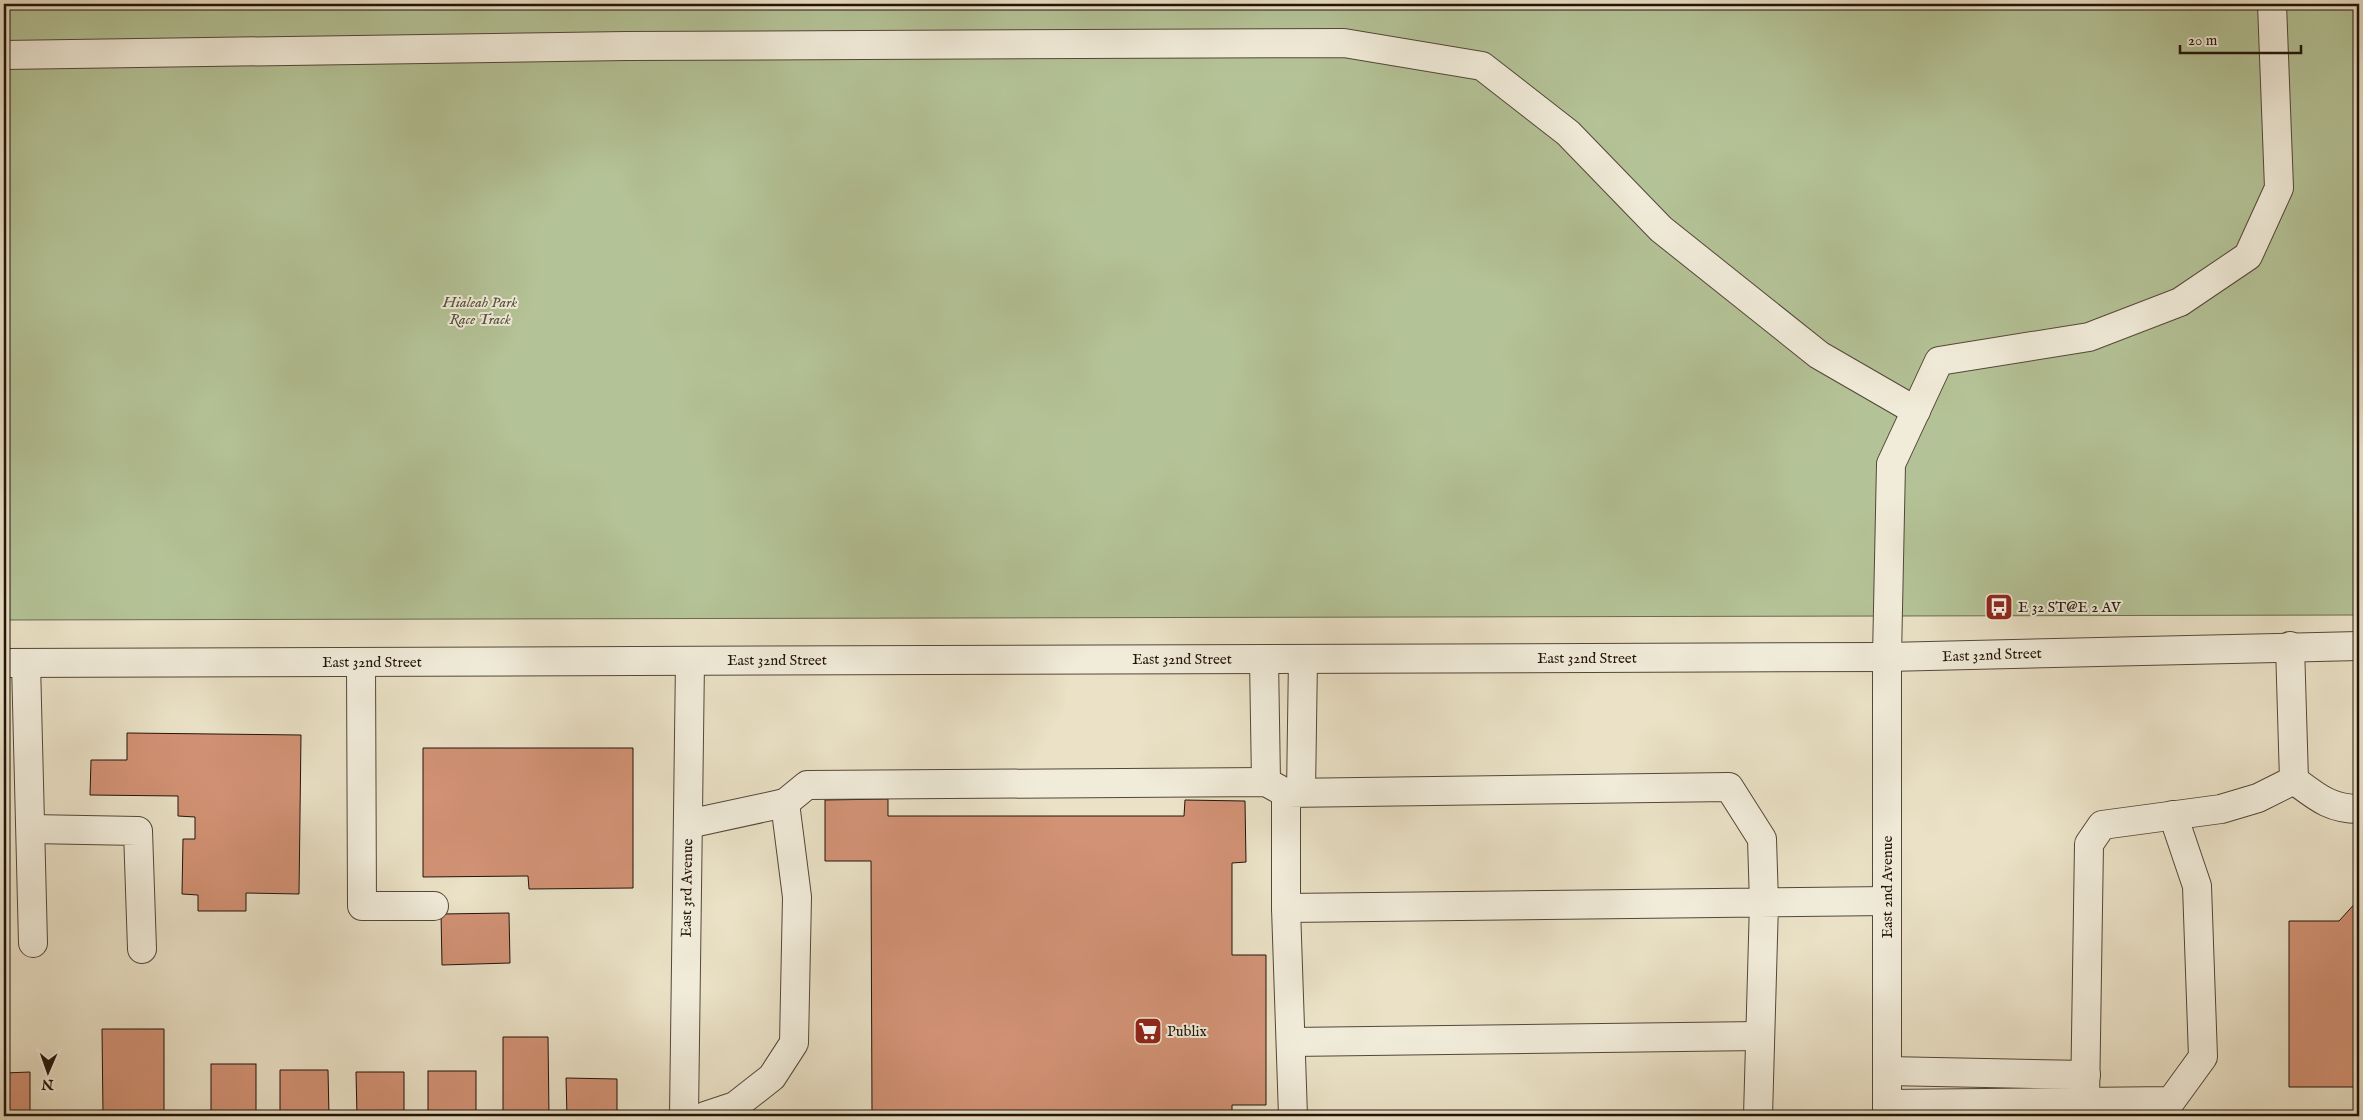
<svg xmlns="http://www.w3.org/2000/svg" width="2363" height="1120" viewBox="0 0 2363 1120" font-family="'IM FELL English',serif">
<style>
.green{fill:#b4c397;stroke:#6b6c50}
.building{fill:#d29275;stroke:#22140a}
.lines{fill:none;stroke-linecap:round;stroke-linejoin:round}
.minor-casing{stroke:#544739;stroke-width:30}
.minor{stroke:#f1ecda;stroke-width:28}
.labels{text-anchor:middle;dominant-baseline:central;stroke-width:4;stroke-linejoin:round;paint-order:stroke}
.park-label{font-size:15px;font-style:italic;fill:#55513b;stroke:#f1ecda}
.poi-label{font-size:15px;fill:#22140a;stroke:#f1ecda;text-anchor:start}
.street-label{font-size:15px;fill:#22140a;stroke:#f1ecda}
</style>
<rect width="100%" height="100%" fill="#eae1c6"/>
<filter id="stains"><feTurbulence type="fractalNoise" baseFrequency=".004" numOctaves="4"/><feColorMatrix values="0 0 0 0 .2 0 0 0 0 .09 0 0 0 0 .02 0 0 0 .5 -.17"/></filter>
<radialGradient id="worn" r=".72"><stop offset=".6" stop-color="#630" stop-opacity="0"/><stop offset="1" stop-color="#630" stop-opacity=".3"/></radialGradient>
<polygon class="green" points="4,4 2359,4 2359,615 4,620"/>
<g class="building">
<polygon points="127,733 301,735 299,894 246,893 246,911 198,911 198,895 182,894 183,839 195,839 195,817 178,816 178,796 90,795 91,760 127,760"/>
<polygon points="423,748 633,748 633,888 529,889 528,876 423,877"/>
<polygon points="888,799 888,816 1184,816 1185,800 1245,801 1246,862 1232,863 1232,955 1266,955 1266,1105 1232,1105 1232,1116 872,1116 871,861 825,861 825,800"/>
<polygon points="2359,899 2359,1087 2289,1087 2289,921 2339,921"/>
<polygon points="509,913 510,963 442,965 441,914"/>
<polygon points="102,1029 164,1029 164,1116 103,1116"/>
<polygon points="503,1037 548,1037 549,1116 503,1116"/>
<rect x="211" y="1064" width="45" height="52"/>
<polygon points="280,1070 328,1070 329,1116 280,1116"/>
<rect x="428" y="1071" width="48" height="45"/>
<polygon points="30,1072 30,1116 4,1116 4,1073"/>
<polygon points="356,1072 404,1072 404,1116 357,1116"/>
<polygon points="566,1078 617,1079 617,1116 567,1116"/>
</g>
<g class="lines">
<defs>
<g id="minor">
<polyline points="4,55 626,46 1344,43 1482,66 1568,133 1661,229 1819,355 1916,411"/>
<polyline points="2290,646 2294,780"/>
<polyline points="1264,659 1266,782"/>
<polyline points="361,662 362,906 434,906"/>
<polyline points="4,663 1887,657 2359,646"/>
<polyline points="26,663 33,943"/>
<path d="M2294 780C2317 797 2330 809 2359 809"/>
<polyline points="1301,792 1303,659"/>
<polyline points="688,824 785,803 807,785 1266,782 1286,793"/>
<polyline points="31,829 138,831 142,949"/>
<polyline points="1286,908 1293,1116"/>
<polyline points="1291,1042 1760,1036"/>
<polyline points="1887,1071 2086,1075"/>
<polyline points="2085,1102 2089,844 2102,825 2221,809 2258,798 2294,780"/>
<polyline points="1887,1104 2171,1101 2203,1057 2197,886 2173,815"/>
<polyline points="684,1116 690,661"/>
<polyline points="705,1116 735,1106 772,1077 794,1043 797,897 785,803"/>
<polyline points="1758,1116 1764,903 1762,839 1729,787 1286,793 1286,908 1887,901"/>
<polyline points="1887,1116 1887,657 1891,464 1939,361 2089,337 2180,302 2248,256 2279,188 2272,4"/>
</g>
</defs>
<use href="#minor" class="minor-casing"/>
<use href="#minor" class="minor"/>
</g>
<defs>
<symbol id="bus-square" viewBox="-11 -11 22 22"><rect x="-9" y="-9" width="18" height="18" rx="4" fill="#8f2418" stroke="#f1ecda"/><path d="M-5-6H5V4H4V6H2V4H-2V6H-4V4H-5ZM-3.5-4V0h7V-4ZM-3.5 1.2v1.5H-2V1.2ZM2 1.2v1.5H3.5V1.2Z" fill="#fff"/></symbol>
<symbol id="supermarket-square" viewBox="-11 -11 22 22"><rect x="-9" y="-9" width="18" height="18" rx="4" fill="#8f2418" stroke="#f1ecda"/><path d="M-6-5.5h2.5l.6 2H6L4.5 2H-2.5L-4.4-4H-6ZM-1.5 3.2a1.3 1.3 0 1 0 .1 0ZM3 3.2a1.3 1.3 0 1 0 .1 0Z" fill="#fff"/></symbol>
</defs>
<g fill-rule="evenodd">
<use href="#bus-square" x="1983" y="591" width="32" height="32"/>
<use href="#supermarket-square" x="1132" y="1015" width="32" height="32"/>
</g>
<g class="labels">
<g class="park-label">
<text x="480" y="302">Hialeah Park<tspan x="480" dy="17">Race Track</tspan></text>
</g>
<g class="poi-label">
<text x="2018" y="607">E 32 ST@E 2 AV</text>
<text x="1167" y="1031">Publix</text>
</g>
<g class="street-label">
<text transform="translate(1992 655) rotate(-2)">East 32nd Street</text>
<text x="1587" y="658">East 32nd Street</text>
<text x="1182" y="659">East 32nd Street</text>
<text x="777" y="660">East 32nd Street</text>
<text x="372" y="662">East 32nd Street</text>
<text transform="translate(1887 887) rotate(-90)">East 2nd Avenue</text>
<text transform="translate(687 888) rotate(-89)">East 3rd Avenue</text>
</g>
</g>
<rect width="2363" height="1120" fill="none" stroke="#eae1c6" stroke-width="20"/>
<rect x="5" y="5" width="2353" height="1110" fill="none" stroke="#22140a" stroke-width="2.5"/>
<rect x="10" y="10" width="2343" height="1100" fill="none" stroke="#22140a"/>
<g transform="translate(48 1072) rotate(182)" stroke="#f1ecda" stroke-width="4" paint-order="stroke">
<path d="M0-4L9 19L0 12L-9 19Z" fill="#22140a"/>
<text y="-8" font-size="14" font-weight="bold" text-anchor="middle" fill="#22140a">N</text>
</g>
<path d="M2180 45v8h121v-8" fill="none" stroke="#22140a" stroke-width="2.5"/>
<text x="2188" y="45" font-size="15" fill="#22140a" stroke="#f1ecda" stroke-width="4" paint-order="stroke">20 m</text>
<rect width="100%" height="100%" filter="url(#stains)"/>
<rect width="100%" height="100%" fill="url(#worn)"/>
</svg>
